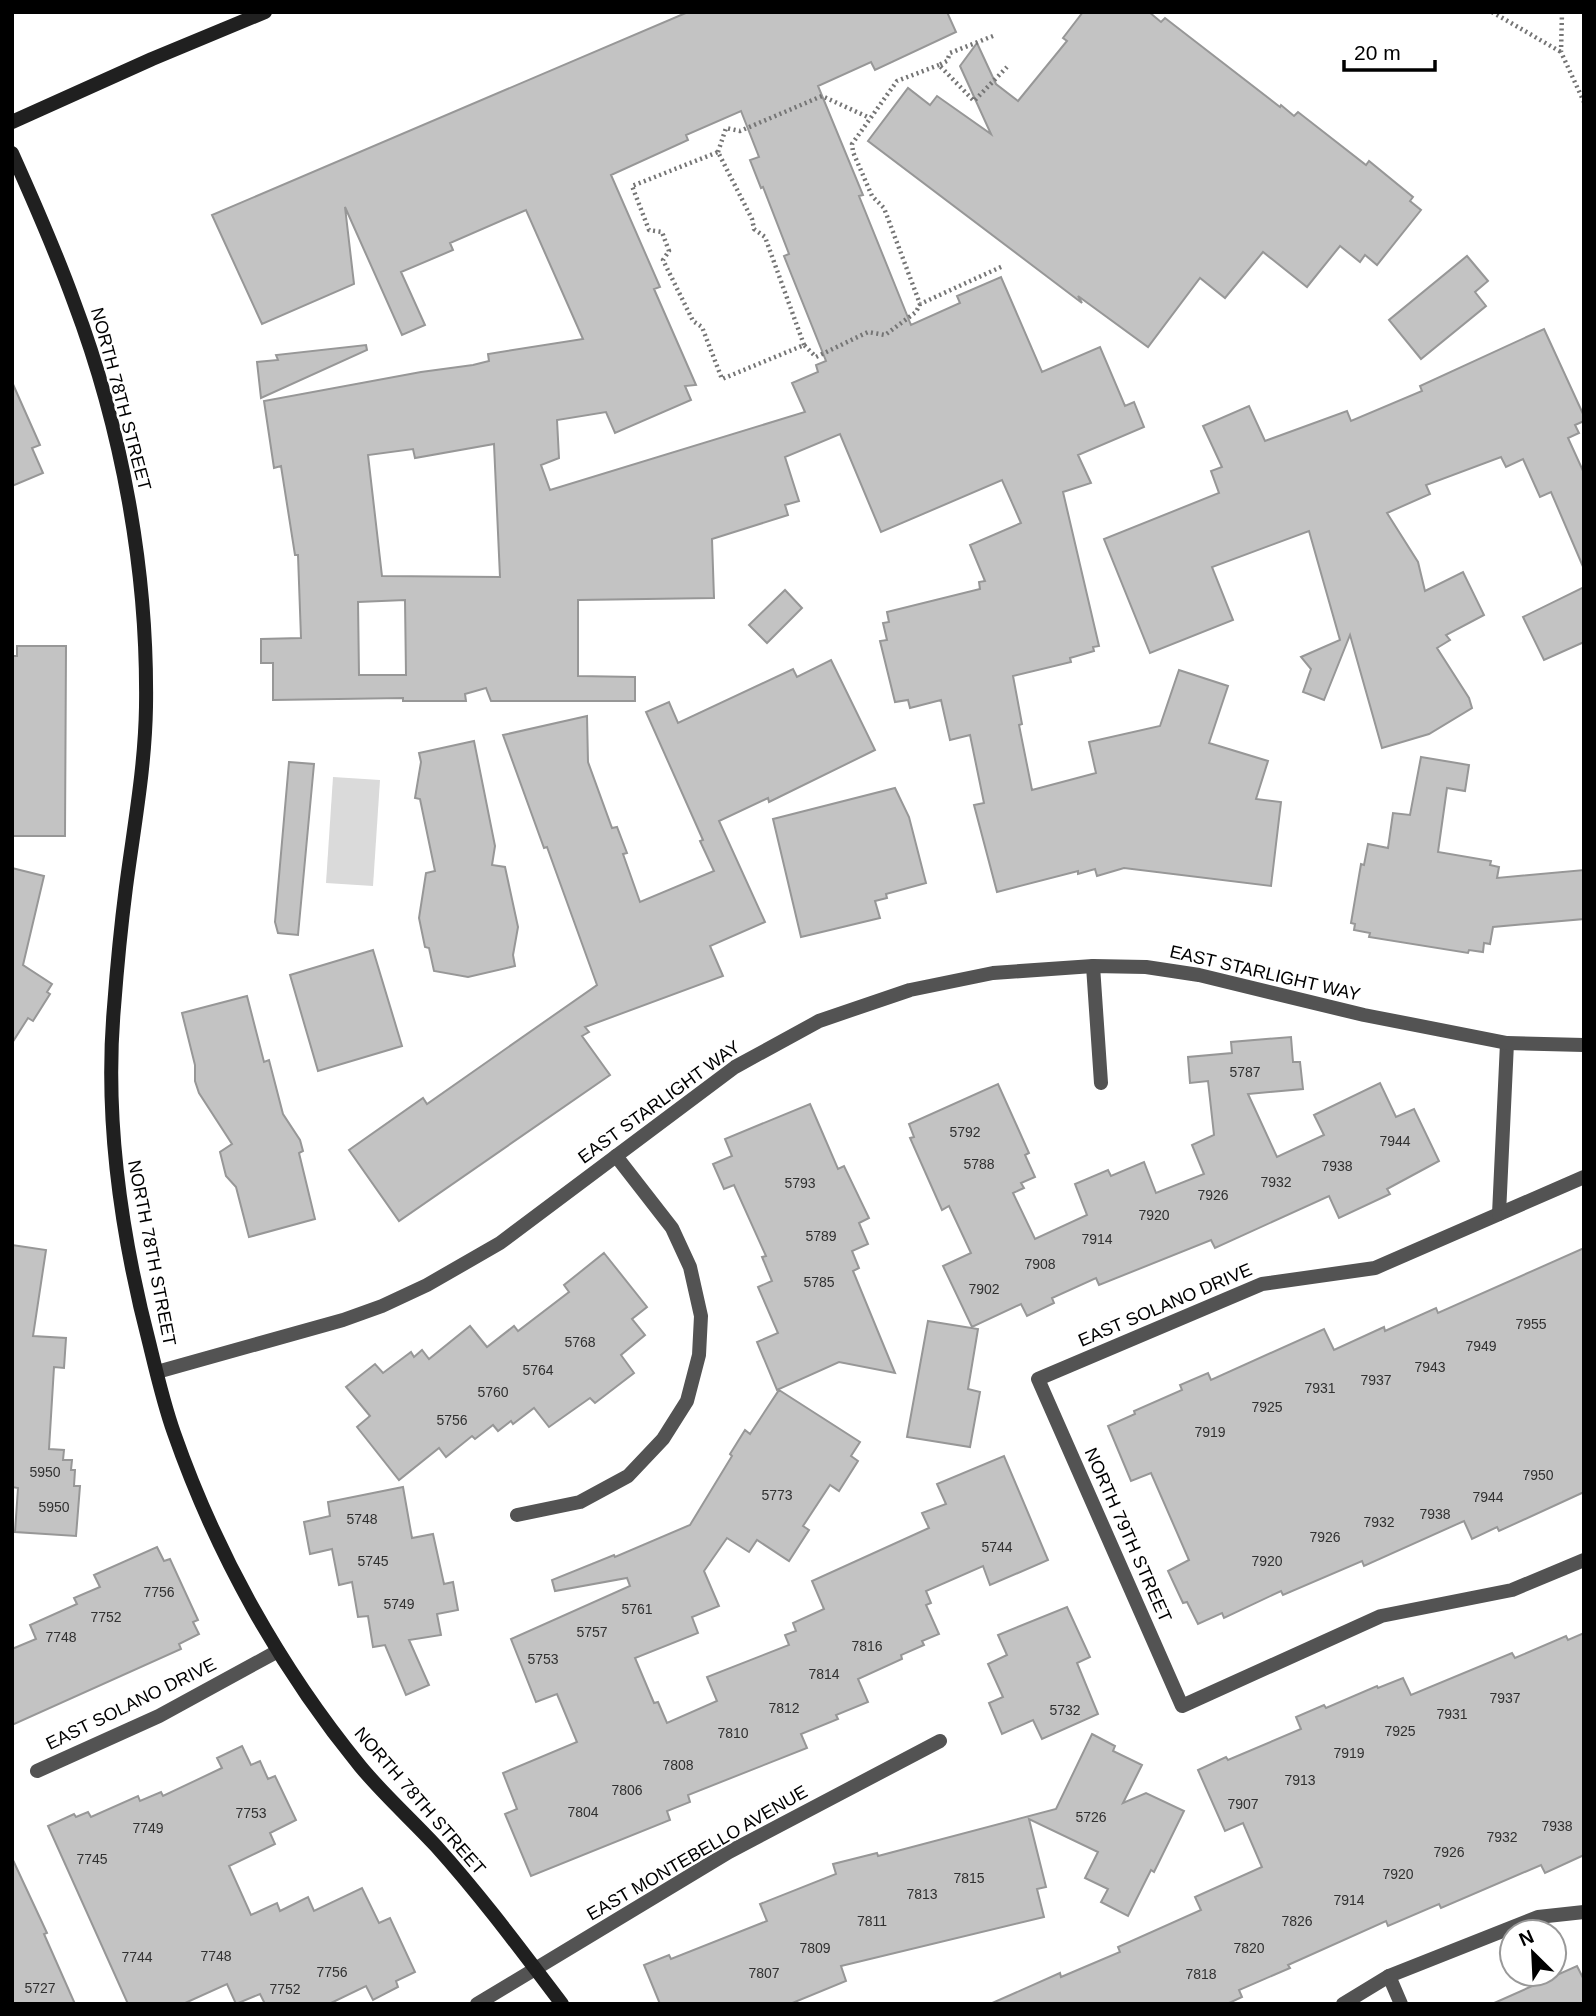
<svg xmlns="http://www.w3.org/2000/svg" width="1596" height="2016" viewBox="0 0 1596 2016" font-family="Arial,sans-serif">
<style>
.green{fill:#dadada}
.building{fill:#c3c3c3;stroke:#979797;stroke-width:2;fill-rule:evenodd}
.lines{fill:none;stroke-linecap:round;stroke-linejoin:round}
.path{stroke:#757575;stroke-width:4.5;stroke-dasharray:2 3.5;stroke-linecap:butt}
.street{stroke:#535353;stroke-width:14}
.secondary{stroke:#202020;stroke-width:14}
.labels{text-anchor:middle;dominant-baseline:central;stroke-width:5;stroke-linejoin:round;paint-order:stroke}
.number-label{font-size:14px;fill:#313131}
.street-label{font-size:18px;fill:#000;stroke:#fff}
</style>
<rect width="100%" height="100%" fill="#fff"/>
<polygon class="green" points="333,777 380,780 373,886 326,883"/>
<g class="building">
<path d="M688 12H947L956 32 875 70 871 62 818 86 863 195 859 196 911 325 960 303 957 296 1001 277 1042 372 1100 347 1125 406 1134 402 1144 427 1078 455 1091 483 1063 492 1099 646 1093 647 1094 651 1070 658 1071 662 1013 676 1022 724 1019 725 1032 790 1096 773 1089 742 1160 726 1179 670 1228 686 1209 743 1268 761 1256 799 1281 802 1271 886 1124 868 1097 876 1095 869 1078 874V871L997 892 974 805 984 803 970 735 950 740 941 700 910 708 908 700 895 702 880 641 887 640 883 623 889 622 887 612 980 589 979 582 985 581 970 545 1021 523 1002 480 881 532 840 434 785 457 799 501 785 505 788 515 712 539 714 598 578 600V676L635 677V701H491L486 688 465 694 466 701H403V698L273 700V663H261V639L301 638 298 555H295L281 466 274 468 264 401 421 372 473 365 489 361 488 354 583 339 526 210 450 243 453 250 401 272 425 325 402 335 345 207 354 284 262 324 212 215ZM741 111 759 157 750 160 761 188 763 187 789 254 784 256 826 361 816 365 818 372 792 383 805 412 550 490 541 465 559 458 557 420 606 412 615 433 691 400 685 386 696 385 654 289 660 287 611 175 688 140 686 135ZM494 444 500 577 382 576 368 455 413 449 415 458ZM405 600 406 675H359L358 602Z"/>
<polygon points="1083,12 1149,12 1161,22 1165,18 1280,107 1281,105 1294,116 1298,112 1366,165 1369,161 1413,197 1410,201 1421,210 1377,265 1365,255 1360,262 1340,246 1307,287 1263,252 1225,298 1200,278 1148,347 1078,296 1082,303 868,141 908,88 930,105 937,96 991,134 960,66 977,43 996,84 1018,101 1067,41 1063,38"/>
<polygon points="1467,256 1488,281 1475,292 1486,306 1421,359 1389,320"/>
<polygon points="1544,329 1584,416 1584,421 1575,425 1579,433 1568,438 1584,473 1584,569 1551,492 1540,497 1523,459 1506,467 1501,457 1426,485 1430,494 1387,513 1418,562 1425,591 1463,572 1484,615 1446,635 1450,640 1437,648 1469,698 1472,708 1429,734 1382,748 1350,635 1324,700 1303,692 1311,669 1301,657 1340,640 1309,531 1212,567 1233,620 1150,653 1104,539 1219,493 1211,471 1222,467 1203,426 1249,406 1265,441 1347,411 1351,421 1422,391 1420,386"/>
<polygon points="366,345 367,350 261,398 257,362 278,360 276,355"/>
<polygon points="12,382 40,445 32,448 43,473 12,486"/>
<polygon points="1584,587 1584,642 1544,660 1523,617"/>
<polygon points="785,590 802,608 767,643 749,625"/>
<polygon points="17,646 66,646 65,836 12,836 12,656 17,656"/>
<polygon points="831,660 875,750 769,802 768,798 719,821 765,922 710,946 723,976 585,1027 589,1032 582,1036 610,1075 399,1221 349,1150 423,1098 427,1104 597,985 547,847 544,848 503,735 587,716 588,762 612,828 617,827 627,853 623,854 640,902 714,871 700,841 703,840 646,712 669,702 678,723 793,669 797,677"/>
<polygon points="474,741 495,846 492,865 505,867 518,927 513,955 515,966 468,977 434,971 429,948 425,947 419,918 426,873 435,871 420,799 415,798 421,762 419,753"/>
<polygon points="1421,757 1469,765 1465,791 1447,788 1438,852 1491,861 1490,865 1499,867 1497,878 1584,870 1584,919 1493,927 1490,944 1484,943 1483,952 1469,950 1468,953 1369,937 1370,933 1354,930 1355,924 1351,923 1361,864 1364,865 1368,844 1388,848 1393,813 1410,815"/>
<polygon points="289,762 314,764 298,935 278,933 275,922"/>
<polygon points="895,788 909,817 926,883 886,894 887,898 875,901 880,918 801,937 773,819"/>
<polygon points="12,868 44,876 23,965 52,984 47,992 50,994 33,1021 28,1018 12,1043"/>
<polygon points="373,950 402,1046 318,1071 290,975"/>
<polygon points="247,996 264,1062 269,1060 283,1114 300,1140 303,1151 299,1153 315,1219 249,1237 236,1187 226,1176 220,1152 232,1144 199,1093 195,1081 195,1065 182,1013"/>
<polygon points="1291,1037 1293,1062 1300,1062 1303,1089 1248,1094 1277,1157 1324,1135 1314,1115 1380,1083 1396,1117 1414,1109 1439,1161 1387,1189 1390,1194 1339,1218 1329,1196 1215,1248 1211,1240 1099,1285 1096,1278 1052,1298 1054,1303 1027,1316 1021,1304 972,1327 943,1266 971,1253 949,1206 942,1210 910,1138 914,1137 909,1124 998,1084 1029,1153 1025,1155 1035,1177 1021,1183 1024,1188 1013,1193 1035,1239 1087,1215 1075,1184 1108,1170 1111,1176 1144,1162 1156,1193 1204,1174 1192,1145 1214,1135 1208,1081 1190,1083 1188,1057 1232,1053 1231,1042"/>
<polygon points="810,1104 838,1169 844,1166 869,1218 859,1223 868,1244 852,1251 859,1268 853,1271 895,1373 839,1362 777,1390 757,1342 778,1333 758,1287 772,1281 762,1257 766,1256 734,1185 724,1189 713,1164 732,1156 725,1139"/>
<polygon points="12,1245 46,1250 33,1336 66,1338 64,1368 54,1367 49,1449 64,1450 63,1460 72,1460 71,1470 75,1470 74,1486 80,1486 76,1536 15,1532 18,1488 12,1487"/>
<polygon points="1584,1248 1584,1492 1499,1531 1497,1527 1472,1539 1464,1521 1364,1566 1362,1561 1283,1595 1281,1591 1224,1618 1222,1613 1198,1624 1187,1602 1183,1603 1168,1571 1189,1560 1151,1473 1131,1481 1108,1426 1135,1414 1134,1411 1182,1390 1180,1385 1208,1373 1211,1380 1324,1329 1334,1350 1384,1327 1385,1331 1436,1308 1438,1313"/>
<polygon points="604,1253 647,1307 632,1319 645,1335 621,1355 634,1373 595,1403 590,1398 549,1427 534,1408 513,1424 511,1421 498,1431 493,1425 475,1439 472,1436 446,1457 439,1448 399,1480 357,1427 370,1416 346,1387 375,1364 383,1373 411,1352 414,1357 422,1350 429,1359 470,1326 487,1347 514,1326 518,1331 569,1292 564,1285"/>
<polygon points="928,1321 978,1329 968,1389 980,1392 970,1447 907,1437"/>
<polygon points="779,1390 860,1442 851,1456 858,1461 839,1491 830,1485 803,1526 809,1530 789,1561 757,1540 749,1552 727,1538 704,1571 719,1606 692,1617 698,1633 635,1658 654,1703 658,1702 667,1723 717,1701 707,1677 789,1645 785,1635 796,1631 793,1623 824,1609 812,1581 929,1528 922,1513 946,1504 937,1484 1004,1456 1048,1560 990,1585 983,1566 926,1591 931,1603 926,1605 939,1634 922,1641 924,1645 901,1655 902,1659 858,1679 868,1702 836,1715 838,1719 801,1734 807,1748 688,1795 690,1802 667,1811 670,1820 531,1876 505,1814 517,1809 503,1773 577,1742 557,1694 536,1702 511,1639 630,1586 627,1578 555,1591 552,1580 614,1555 615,1557 690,1525 732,1456 730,1454 745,1430 750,1434"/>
<polygon points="403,1487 412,1538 433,1534 444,1584 453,1582 458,1610 437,1614 441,1635 409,1640 429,1685 406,1695 385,1645 373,1647 368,1616 358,1617 352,1582 339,1585 332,1549 310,1554 304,1522 330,1516 328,1502"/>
<polygon points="157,1547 164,1561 170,1559 198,1620 193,1622 199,1634 179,1644 181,1649 12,1725 12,1649 36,1639 30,1625 77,1604 74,1598 100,1587 94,1575"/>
<polygon points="1067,1607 1090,1657 1077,1663 1098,1714 1042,1739 1033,1720 1002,1734 989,1703 1003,1697 988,1664 1007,1655 998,1635"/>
<polygon points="1584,1633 1584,1855 1545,1873 1541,1865 1441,1908 1439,1904 1388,1926 1386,1921 1288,1965 1290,1968 1239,1990 1242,1997 1227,2004 990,2004 1060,1973 1061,1977 1120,1952 1118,1947 1201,1910 1195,1897 1262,1867 1243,1823 1225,1831 1198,1770 1226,1757 1228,1760 1301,1729 1296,1717 1324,1705 1326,1708 1377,1686 1378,1688 1403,1678 1411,1695 1512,1653 1515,1658 1566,1636 1568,1640"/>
<polygon points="1092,1734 1115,1746 1113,1751 1142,1765 1123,1803 1146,1793 1184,1811 1154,1872 1151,1870 1128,1916 1101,1902 1108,1889 1085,1878 1098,1852 1029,1819 1046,1887 1037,1889 1044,1917 841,1966 846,1981 790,2004 660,2004 644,1965 669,1955 671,1959 767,1921 760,1904 836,1874 833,1864 877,1853 878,1856 1056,1809"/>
<polygon points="242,1746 251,1765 260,1761 268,1779 275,1776 296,1820 270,1833 275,1844 229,1866 251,1915 277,1903 280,1911 308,1897 314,1911 362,1888 379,1923 390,1918 415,1972 396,1981 398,1987 373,2000 366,1986 329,2004 265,2004 260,1994 236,2004 227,1984 183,2004 128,2004 48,1826 74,1814 76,1817 88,1812 91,1817 138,1796 140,1801 161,1792 163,1796 222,1768 217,1758"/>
<polygon points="12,1858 47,1933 44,1934 75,2004 12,2004"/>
<polygon points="1577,1966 1584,1980 1584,2004 1492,2004"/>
</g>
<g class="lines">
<g class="path">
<polyline points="1492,12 1561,52"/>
<polyline points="1562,12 1561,52 1584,102"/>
<polyline points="993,36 950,53 947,61 939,65 974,101 1007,67"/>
<polyline points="939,65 897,81 852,144 853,152 872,196 884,208 920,304 1003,266"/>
<polyline points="718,152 726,128 740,131 822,96 870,118"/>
<polyline points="804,345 765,237 754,229 752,219 718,152 632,186 649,230 662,232 669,251 663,260 693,321 702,327 722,379 804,345 816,357 868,332 885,335 916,312 920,304"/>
</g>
<g class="street">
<polyline points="1093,966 1101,1083"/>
<polyline points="1584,1177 1375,1268 1262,1284 1038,1379 1182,1706 1381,1616 1512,1590 1584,1560"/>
<polyline points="1499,1214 1507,1043"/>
<polyline points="157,1372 343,1320 382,1306 427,1285 500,1243 735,1067 819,1021 910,990 993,973 1093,966 1146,967 1199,975 1364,1015 1507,1043 1584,1045"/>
<polyline points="517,1515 580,1502 628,1476 663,1439 687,1401 699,1355 701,1316 690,1267 672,1228 616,1156"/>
<polyline points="37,1771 159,1716 278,1651"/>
<polyline points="1389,1976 1401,2004"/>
<polyline points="477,2004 729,1852 940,1741"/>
<polyline points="1343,2004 1389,1976 1538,1917 1584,1912"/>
</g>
<g class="secondary">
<polyline points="12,122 152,59 265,12"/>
<path d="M12 153C34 202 56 252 74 302 122 429 148 571 146 707 145 768 134 826 126 887 121 926 117 967 114 1007 104 1121 121 1235 150 1346 157 1375 164 1405 174 1433 216 1553 280 1668 360 1766 383 1794 411 1819 436 1846 481 1896 521 1950 562 2004"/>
</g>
</g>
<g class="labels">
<g class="number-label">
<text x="1245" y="1072">5787</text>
<text x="965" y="1132">5792</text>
<text x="1395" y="1141">7944</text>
<text x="979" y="1164">5788</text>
<text x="1337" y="1166">7938</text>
<text x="1276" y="1182">7932</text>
<text x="800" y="1183">5793</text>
<text x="1213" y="1195">7926</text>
<text x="1154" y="1215">7920</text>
<text x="821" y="1236">5789</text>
<text x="1097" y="1239">7914</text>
<text x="1040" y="1264">7908</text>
<text x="819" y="1282">5785</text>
<text x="984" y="1289">7902</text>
<text x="1531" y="1324">7955</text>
<text x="580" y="1342">5768</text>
<text x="1481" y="1346">7949</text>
<text x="1430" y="1367">7943</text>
<text x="538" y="1370">5764</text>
<text x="1376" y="1380">7937</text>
<text x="1320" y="1388">7931</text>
<text x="493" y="1392">5760</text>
<text x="1267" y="1407">7925</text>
<text x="452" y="1420">5756</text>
<text x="1210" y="1432">7919</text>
<text x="45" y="1472">5950</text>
<text x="1538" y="1475">7950</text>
<text x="777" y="1495">5773</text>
<text x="1488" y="1497">7944</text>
<text x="54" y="1507">5950</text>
<text x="1435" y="1514">7938</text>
<text x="362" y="1519">5748</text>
<text x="1379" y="1522">7932</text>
<text x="1325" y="1537">7926</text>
<text x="997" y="1547">5744</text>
<text x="373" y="1561">5745</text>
<text x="1267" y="1561">7920</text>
<text x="159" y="1592">7756</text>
<text x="399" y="1604">5749</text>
<text x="637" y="1609">5761</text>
<text x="106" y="1617">7752</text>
<text x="592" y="1632">5757</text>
<text x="61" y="1637">7748</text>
<text x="867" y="1646">7816</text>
<text x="543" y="1659">5753</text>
<text x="824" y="1674">7814</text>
<text x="1505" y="1698">7937</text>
<text x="784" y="1708">7812</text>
<text x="1065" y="1710">5732</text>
<text x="1452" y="1714">7931</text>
<text x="1400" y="1731">7925</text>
<text x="733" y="1733">7810</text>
<text x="1349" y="1753">7919</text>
<text x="678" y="1765">7808</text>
<text x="1300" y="1780">7913</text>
<text x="627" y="1790">7806</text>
<text x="1243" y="1804">7907</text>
<text x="583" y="1812">7804</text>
<text x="251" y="1813">7753</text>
<text x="1091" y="1817">5726</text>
<text x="1557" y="1826">7938</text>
<text x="148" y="1828">7749</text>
<text x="1502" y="1837">7932</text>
<text x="1449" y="1852">7926</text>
<text x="92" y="1859">7745</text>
<text x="1398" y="1874">7920</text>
<text x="969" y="1878">7815</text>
<text x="922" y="1894">7813</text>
<text x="1349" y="1900">7914</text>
<text x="872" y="1921">7811</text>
<text x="1297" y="1921">7826</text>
<text x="815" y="1948">7809</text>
<text x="1249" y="1948">7820</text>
<text x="216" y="1956">7748</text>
<text x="137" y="1957">7744</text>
<text x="332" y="1972">7756</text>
<text x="764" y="1973">7807</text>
<text x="1201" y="1974">7818</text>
<text x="40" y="1988">5727</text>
<text x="285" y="1989">7752</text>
</g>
<g class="street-label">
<text transform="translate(121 399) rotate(75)">NORTH 78TH STREET</text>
<text transform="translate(1265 973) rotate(13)">EAST STARLIGHT WAY</text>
<text transform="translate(659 1102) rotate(-36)">EAST STARLIGHT WAY</text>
<text transform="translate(152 1253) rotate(79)">NORTH 78TH STREET</text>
<text transform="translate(1165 1305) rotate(-23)">EAST SOLANO DRIVE</text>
<text transform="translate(1128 1535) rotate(66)">NORTH 79TH STREET</text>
<text transform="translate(131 1704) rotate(-26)">EAST SOLANO DRIVE</text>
<text transform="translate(420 1801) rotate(49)">NORTH 78TH STREET</text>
<text transform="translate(697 1853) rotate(-30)">EAST MONTEBELLO AVENUE</text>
</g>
</g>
<rect width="1596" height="2016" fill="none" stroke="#000000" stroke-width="28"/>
<g transform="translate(1533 1953) rotate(336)"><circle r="33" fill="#ffffff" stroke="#999999" stroke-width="2"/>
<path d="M0-5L12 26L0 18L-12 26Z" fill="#000000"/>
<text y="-10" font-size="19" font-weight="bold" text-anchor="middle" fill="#000000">N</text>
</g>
<path d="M1344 60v10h91v-10" fill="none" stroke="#000000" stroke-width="3.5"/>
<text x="1354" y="60" font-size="21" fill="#000000" stroke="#ffffff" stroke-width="5" paint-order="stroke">20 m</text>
</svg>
